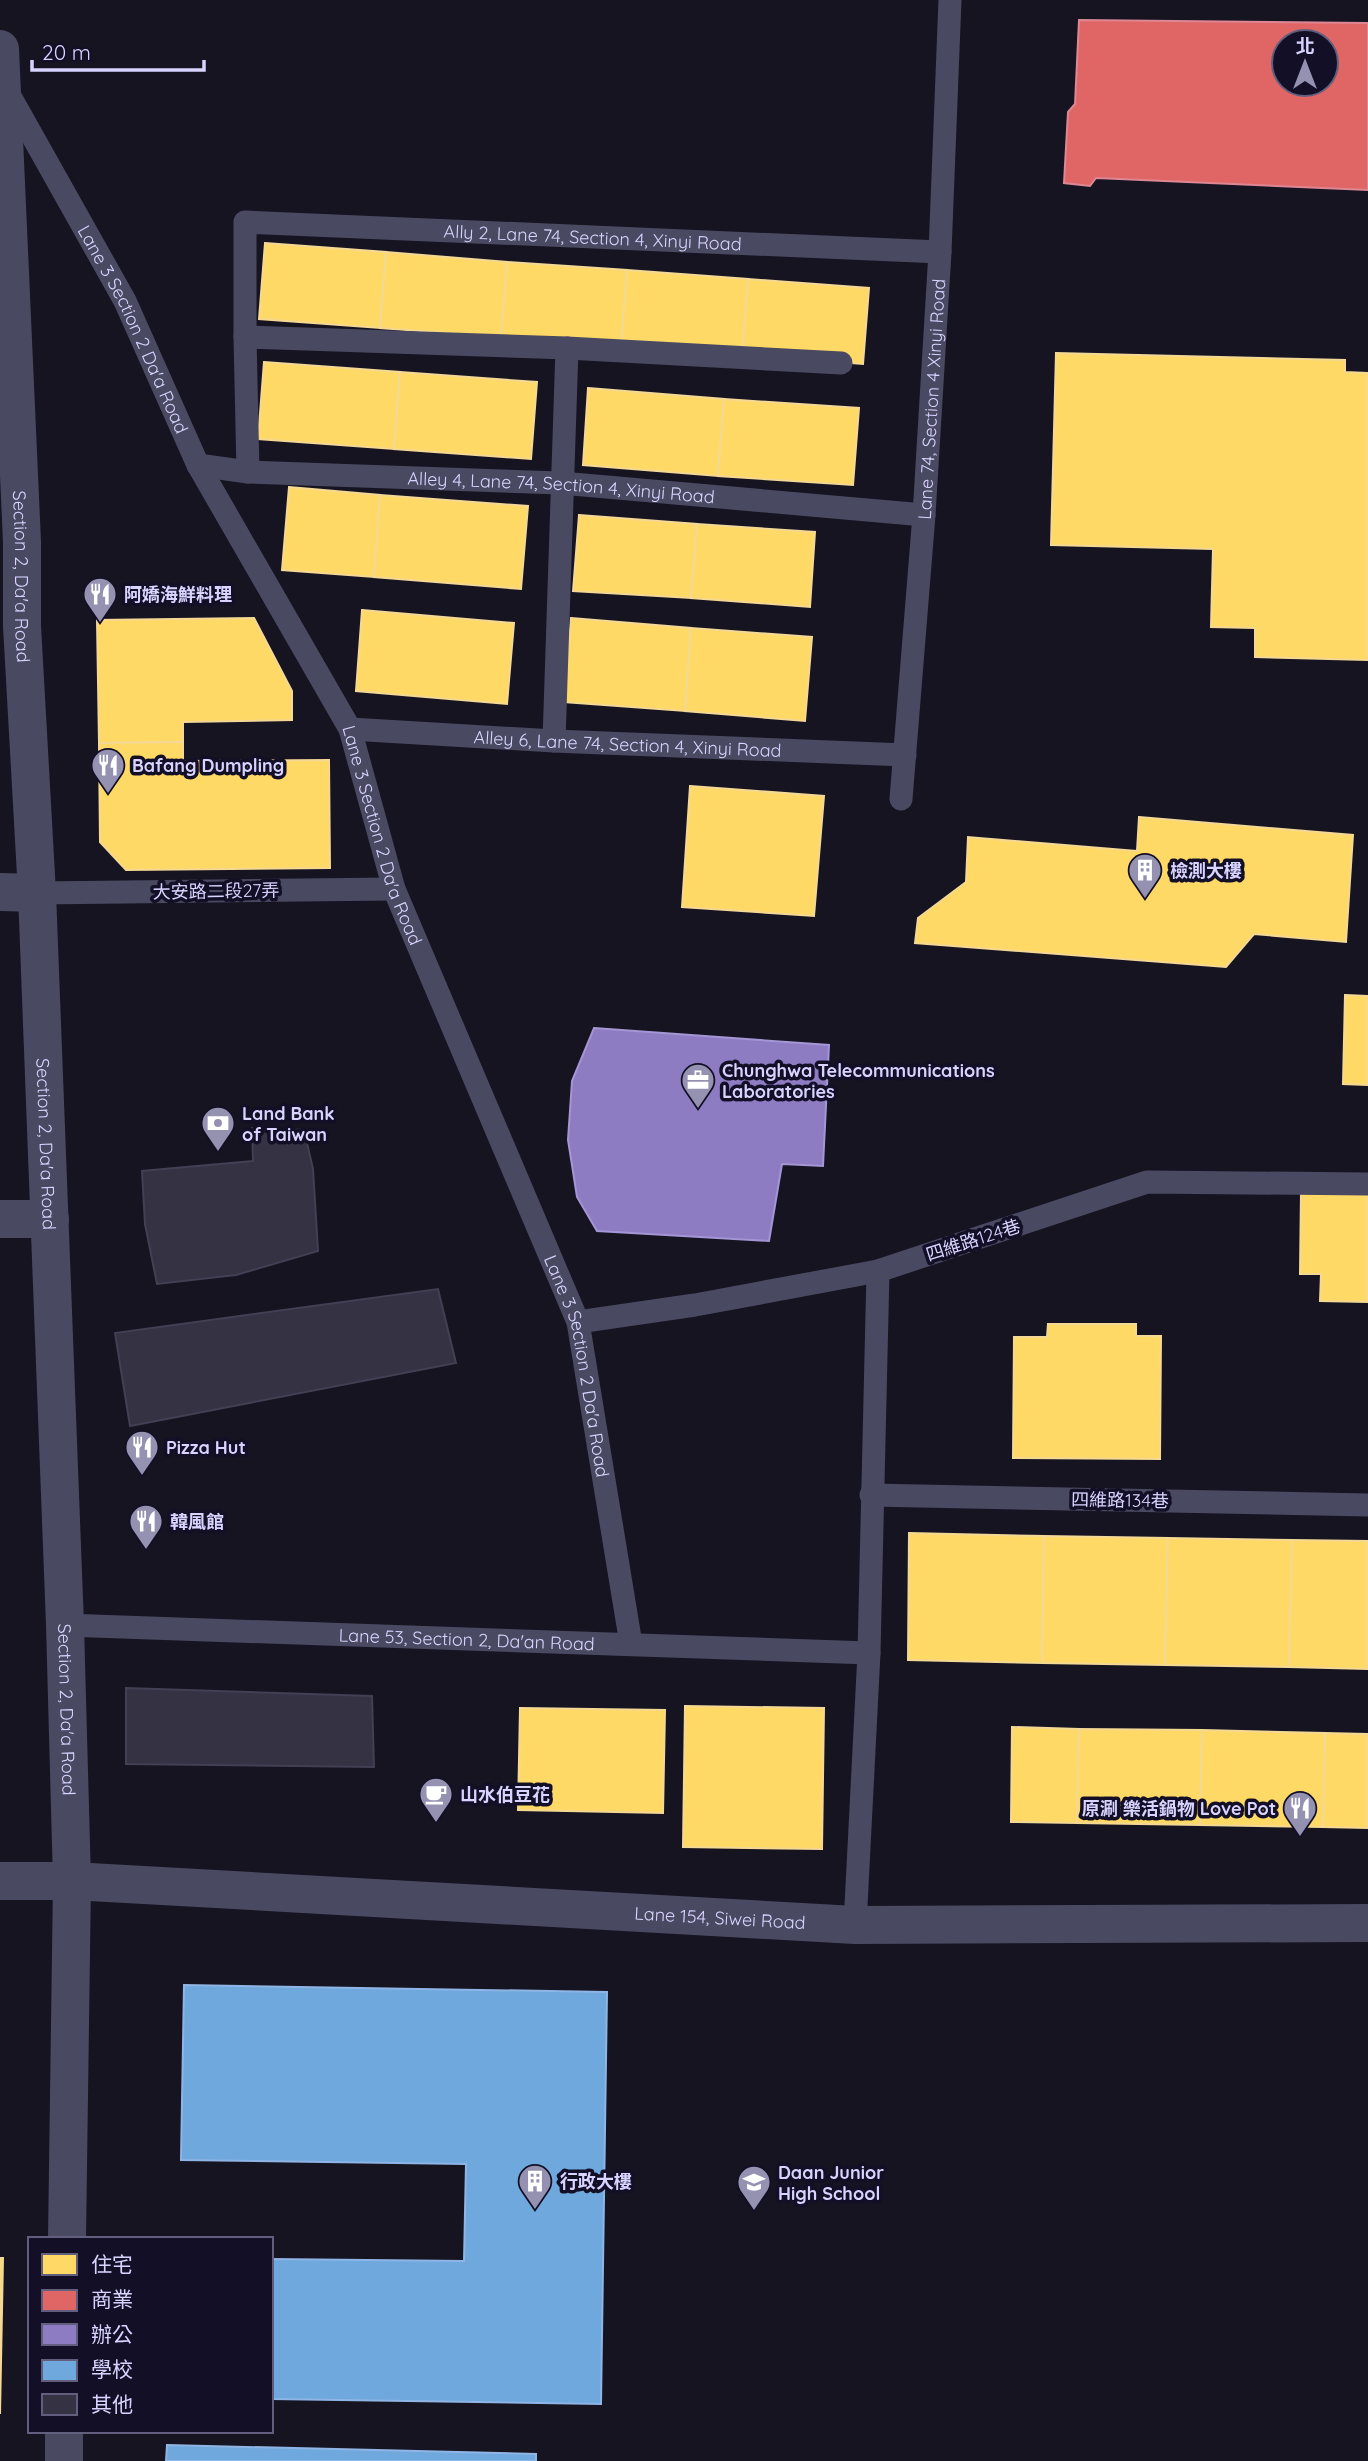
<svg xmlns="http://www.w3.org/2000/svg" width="1368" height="2461" viewBox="0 0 1368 2461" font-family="Quicksand,'Noto Sans TC',sans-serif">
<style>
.homes{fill:#ffd966;stroke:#f4d894;stroke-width:2}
.shops{fill:#e06666;stroke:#de8794;stroke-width:2;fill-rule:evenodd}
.offices{fill:#8e7cc3;stroke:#a496d5;stroke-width:2}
.schools{fill:#6fa8dc;stroke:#8fb5e6;stroke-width:2}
.building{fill:#343243;stroke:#433f54;stroke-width:2}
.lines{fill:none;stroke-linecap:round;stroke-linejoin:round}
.service{stroke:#4a4962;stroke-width:23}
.minor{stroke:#4a4962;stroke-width:38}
.tertiary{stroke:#4a4962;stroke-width:38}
.labels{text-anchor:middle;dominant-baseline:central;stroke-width:7;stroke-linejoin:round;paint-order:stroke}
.street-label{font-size:18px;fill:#d9d4ff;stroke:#130f26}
.poi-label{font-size:18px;font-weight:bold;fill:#d9d4ff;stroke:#130f26;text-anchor:start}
</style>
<rect width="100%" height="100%" fill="#161421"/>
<g class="homes">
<polygon points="265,243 386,252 380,328 259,319"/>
<polygon points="386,252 507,262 501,337 380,328"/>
<polygon points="507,262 627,270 621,346 501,337"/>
<polygon points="627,270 748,279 742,355 621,346"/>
<polygon points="748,279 869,288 863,364 742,355"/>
<polygon points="1056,353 1345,360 1345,372 1368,373 1368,660 1255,657 1255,628 1211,627 1213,549 1051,545"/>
<polygon points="264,362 400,372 394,449 258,439"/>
<polygon points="400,372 537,382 531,459 394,449"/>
<polygon points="588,388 724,399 718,476 583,465"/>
<polygon points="724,399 859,408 853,485 718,476"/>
<polygon points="289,487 380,495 374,577 282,570"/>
<polygon points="380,495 528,506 521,589 374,577"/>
<polygon points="579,515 697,524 691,598 573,591"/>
<polygon points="697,524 815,532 810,607 691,598"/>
<polygon points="362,610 514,623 507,704 356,691"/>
<polygon points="254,618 292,691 292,720 183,722 183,742 99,743 97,620"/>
<polygon points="571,618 691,628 685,711 564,702"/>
<polygon points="691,628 812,637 805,721 685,711"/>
<polygon points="183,742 183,761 329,760 330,868 126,870 100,842 99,743"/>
<polygon points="690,786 824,796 814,916 682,907"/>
<polygon points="1139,817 1353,835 1346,942 1254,934 1226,967 915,943 918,918 966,882 968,837 1137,851"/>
<polygon points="1345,995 1368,996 1368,1085 1343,1084"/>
<polygon points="1301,1192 1368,1193 1368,1302 1320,1301 1321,1274 1300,1274"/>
<polygon points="1048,1324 1136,1324 1136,1336 1161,1336 1160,1459 1013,1458 1014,1337 1047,1337"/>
<polygon points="909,1533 1044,1536 1042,1663 908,1660"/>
<polygon points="1044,1536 1168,1538 1165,1665 1042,1663"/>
<polygon points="1168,1538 1292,1540 1289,1667 1165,1665"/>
<polygon points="1292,1540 1368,1541 1368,1669 1289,1667"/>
<polygon points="685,1706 824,1708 822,1849 683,1847"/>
<polygon points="520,1708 665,1710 663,1813 518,1810"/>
<polygon points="1012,1727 1079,1729 1077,1823 1011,1822"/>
<polygon points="1079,1729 1202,1730 1200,1825 1077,1823"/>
<polygon points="1202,1730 1325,1733 1323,1827 1200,1825"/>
<polygon points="1325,1733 1368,1734 1368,1828 1323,1827"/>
<polygon points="0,2258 3,2258 0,2414"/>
</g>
<path class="shops" d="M1079 20 1368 23V190L1096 178 1090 186 1064 183 1068 112 1075 104ZM1284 42H1326V84H1284Z"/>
<polygon class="offices" points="594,1028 829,1045 823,1166 782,1164 769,1241 597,1231 577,1197 568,1140 572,1081"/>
<g class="schools">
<polygon points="184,1985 607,1992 601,2404 271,2399 271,2259 464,2261 466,2164 181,2160"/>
<polygon points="167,2445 536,2454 536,2461 166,2461"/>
</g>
<g class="building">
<polygon points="252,1128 304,1130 313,1169 318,1251 236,1275 157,1284 145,1224 142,1171 253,1161"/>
<polygon points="438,1289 456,1363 130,1426 115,1333"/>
<polygon points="126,1688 372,1696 374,1767 126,1764"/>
</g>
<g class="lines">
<g class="service">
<path id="s1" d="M7 91 125 301 198 465 350 729 394 889 578 1322 631 1644"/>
<polyline points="245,337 567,348 841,363"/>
<path id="s2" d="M198 465 248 472 561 483 924 515"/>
<path id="s3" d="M248 472 245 337V222L940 252"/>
<path id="s4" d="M350 729 554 741 905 755"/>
<polyline points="554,741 567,348"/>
<path id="s5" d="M901 799 924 515 940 252 950 0"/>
<polyline points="37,893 394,889"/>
<polyline points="578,1322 695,1305 878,1271 1147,1182 1368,1184"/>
<polyline points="871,1495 1368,1505"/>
<path id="s6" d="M65 1625 869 1653"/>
<polyline points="855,1925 869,1653 878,1271"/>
</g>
<g class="minor">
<polyline points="0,892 37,893"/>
<polyline points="0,1219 50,1219"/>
</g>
<g class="tertiary">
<path id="s7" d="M0 49 22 542V626L37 893 65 1625 72 1881 67 2239"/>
<path id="s8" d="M0 1881H72L855 1925 1368 1923"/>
<polyline points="64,2461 64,2431"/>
</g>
</g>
<defs>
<symbol id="restaurant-pin" viewBox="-11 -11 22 30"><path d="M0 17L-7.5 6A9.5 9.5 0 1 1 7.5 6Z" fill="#9591b1" stroke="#130f26"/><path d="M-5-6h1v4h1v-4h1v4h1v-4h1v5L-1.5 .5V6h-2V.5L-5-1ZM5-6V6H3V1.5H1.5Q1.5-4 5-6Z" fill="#fff"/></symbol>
<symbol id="building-pin" viewBox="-11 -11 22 30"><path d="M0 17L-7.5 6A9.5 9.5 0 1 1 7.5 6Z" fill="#9591b1" stroke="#130f26"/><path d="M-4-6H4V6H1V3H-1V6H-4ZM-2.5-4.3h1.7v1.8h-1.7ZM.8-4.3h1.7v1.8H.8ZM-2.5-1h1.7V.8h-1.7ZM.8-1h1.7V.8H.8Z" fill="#fff"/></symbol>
<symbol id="office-pin" viewBox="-11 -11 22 30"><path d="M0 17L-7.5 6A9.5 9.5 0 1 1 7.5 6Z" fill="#9591b1" stroke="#130f26"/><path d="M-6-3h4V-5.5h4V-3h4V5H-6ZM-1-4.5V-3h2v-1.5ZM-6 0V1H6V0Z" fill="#fff"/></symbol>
<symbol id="bank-pin" viewBox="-11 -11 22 30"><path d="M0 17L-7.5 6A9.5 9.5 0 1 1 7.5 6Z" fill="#9591b1" stroke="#130f26"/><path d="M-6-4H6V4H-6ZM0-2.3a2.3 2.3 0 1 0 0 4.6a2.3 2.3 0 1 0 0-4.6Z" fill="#fff"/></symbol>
<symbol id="cafe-pin" viewBox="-11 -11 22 30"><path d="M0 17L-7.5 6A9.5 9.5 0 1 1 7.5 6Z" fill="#9591b1" stroke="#130f26"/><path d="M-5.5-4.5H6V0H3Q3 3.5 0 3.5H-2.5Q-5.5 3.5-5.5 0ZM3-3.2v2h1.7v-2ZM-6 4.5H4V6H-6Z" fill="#fff"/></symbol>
<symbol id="school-pin" viewBox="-11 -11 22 30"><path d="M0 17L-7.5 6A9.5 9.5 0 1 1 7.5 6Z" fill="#9591b1" stroke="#130f26"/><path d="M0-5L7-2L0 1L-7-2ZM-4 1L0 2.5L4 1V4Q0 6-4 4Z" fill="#fff"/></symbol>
</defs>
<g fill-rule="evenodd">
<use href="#restaurant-pin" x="81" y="575" width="38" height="52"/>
<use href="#restaurant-pin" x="89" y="746" width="38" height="52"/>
<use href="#building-pin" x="1126" y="851" width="38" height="52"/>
<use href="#office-pin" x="679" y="1061" width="38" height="52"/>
<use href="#bank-pin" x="199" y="1104" width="38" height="52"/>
<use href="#restaurant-pin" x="123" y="1428" width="38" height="52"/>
<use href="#restaurant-pin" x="127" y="1502" width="38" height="52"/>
<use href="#cafe-pin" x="417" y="1775" width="38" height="52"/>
<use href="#restaurant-pin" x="1281" y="1789" width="38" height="52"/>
<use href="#building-pin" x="516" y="2162" width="38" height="52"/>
<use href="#school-pin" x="735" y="2163" width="38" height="52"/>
</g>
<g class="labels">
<g class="street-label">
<text stroke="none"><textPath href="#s3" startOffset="598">Ally 2, Lane 74, Section 4, Xinyi Road</textPath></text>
<text stroke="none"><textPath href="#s1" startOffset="270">Lane 3 Section 2 Da'a Road</textPath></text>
<text stroke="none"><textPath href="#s5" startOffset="401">Lane 74, Section 4 Xinyi Road</textPath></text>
<text stroke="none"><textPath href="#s2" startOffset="364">Alley 4, Lane 74, Section 4, Xinyi Road</textPath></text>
<text stroke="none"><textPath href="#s7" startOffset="528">Section 2, Da'a Road</textPath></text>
<text stroke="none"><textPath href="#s4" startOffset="278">Alley 6, Lane 74, Section 4, Xinyi Road</textPath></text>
<text stroke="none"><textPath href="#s1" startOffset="836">Lane 3 Section 2 Da'a Road</textPath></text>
<text transform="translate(216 891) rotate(-1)">大安路二段27弄</text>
<text stroke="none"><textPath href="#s7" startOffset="1096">Section 2, Da'a Road</textPath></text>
<text transform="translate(973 1240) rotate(-18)">四維路124巷</text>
<text stroke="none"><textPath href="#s1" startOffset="1404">Lane 3 Section 2 Da'a Road</textPath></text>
<text transform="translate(1120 1500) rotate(1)">四維路134巷</text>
<text stroke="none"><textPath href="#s6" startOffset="402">Lane 53, Section 2, Da'an Road</textPath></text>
<text stroke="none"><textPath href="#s7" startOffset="1662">Section 2, Da'a Road</textPath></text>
<text stroke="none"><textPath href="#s8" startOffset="721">Lane 154, Siwei Road</textPath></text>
</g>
<g class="poi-label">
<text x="124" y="594">阿嬌海鮮料理</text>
<text x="132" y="765">Bafang Dumpling</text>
<text x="1170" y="870">檢測大樓</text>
<text x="722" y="1070">Chunghwa Telecommunications<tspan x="722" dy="21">Laboratories</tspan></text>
<text x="242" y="1113">Land Bank<tspan x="242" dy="21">of Taiwan</tspan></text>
<text x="166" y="1447">Pizza Hut</text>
<text x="170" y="1521">韓風館</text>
<text x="460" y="1794">山水伯豆花</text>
<text x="1276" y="1808" text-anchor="end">原涮 樂活鍋物 Love Pot</text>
<text x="778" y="2172">Daan Junior<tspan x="778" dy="21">High School</tspan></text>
<text x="560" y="2181">行政大樓</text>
</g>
</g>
<rect x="28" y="2237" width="245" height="196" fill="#130f26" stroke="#625e7d" stroke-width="2"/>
<rect x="42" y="2254" width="35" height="21" fill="#ffd966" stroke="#625e7d" stroke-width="2"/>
<text x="91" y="2272" font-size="21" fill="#d9d4ff">住宅</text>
<rect x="42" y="2290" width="35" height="21" fill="#e06666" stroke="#625e7d" stroke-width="2"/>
<text x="91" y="2307" font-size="21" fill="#d9d4ff">商業</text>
<rect x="42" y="2324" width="35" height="21" fill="#8e7cc3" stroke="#625e7d" stroke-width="2"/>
<text x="91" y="2342" font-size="21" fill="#d9d4ff">辦公</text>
<rect x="42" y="2360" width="35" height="21" fill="#6fa8dc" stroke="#625e7d" stroke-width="2"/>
<text x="91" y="2377" font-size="21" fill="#d9d4ff">學校</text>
<rect x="42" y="2394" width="35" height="21" fill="#343243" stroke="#625e7d" stroke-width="2"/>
<text x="91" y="2412" font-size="21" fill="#d9d4ff">其他</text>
<g transform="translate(1305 63)"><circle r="33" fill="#130f26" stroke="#625e7d" stroke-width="2"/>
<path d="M0-5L12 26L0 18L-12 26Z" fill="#9591b1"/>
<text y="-10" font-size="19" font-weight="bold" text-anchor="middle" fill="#d9d4ff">北</text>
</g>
<path d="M32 60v10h172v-10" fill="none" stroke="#d9d4ff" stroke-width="3.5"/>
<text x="42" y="60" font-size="21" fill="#d9d4ff" stroke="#130f26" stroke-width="5" paint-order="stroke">20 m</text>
</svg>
